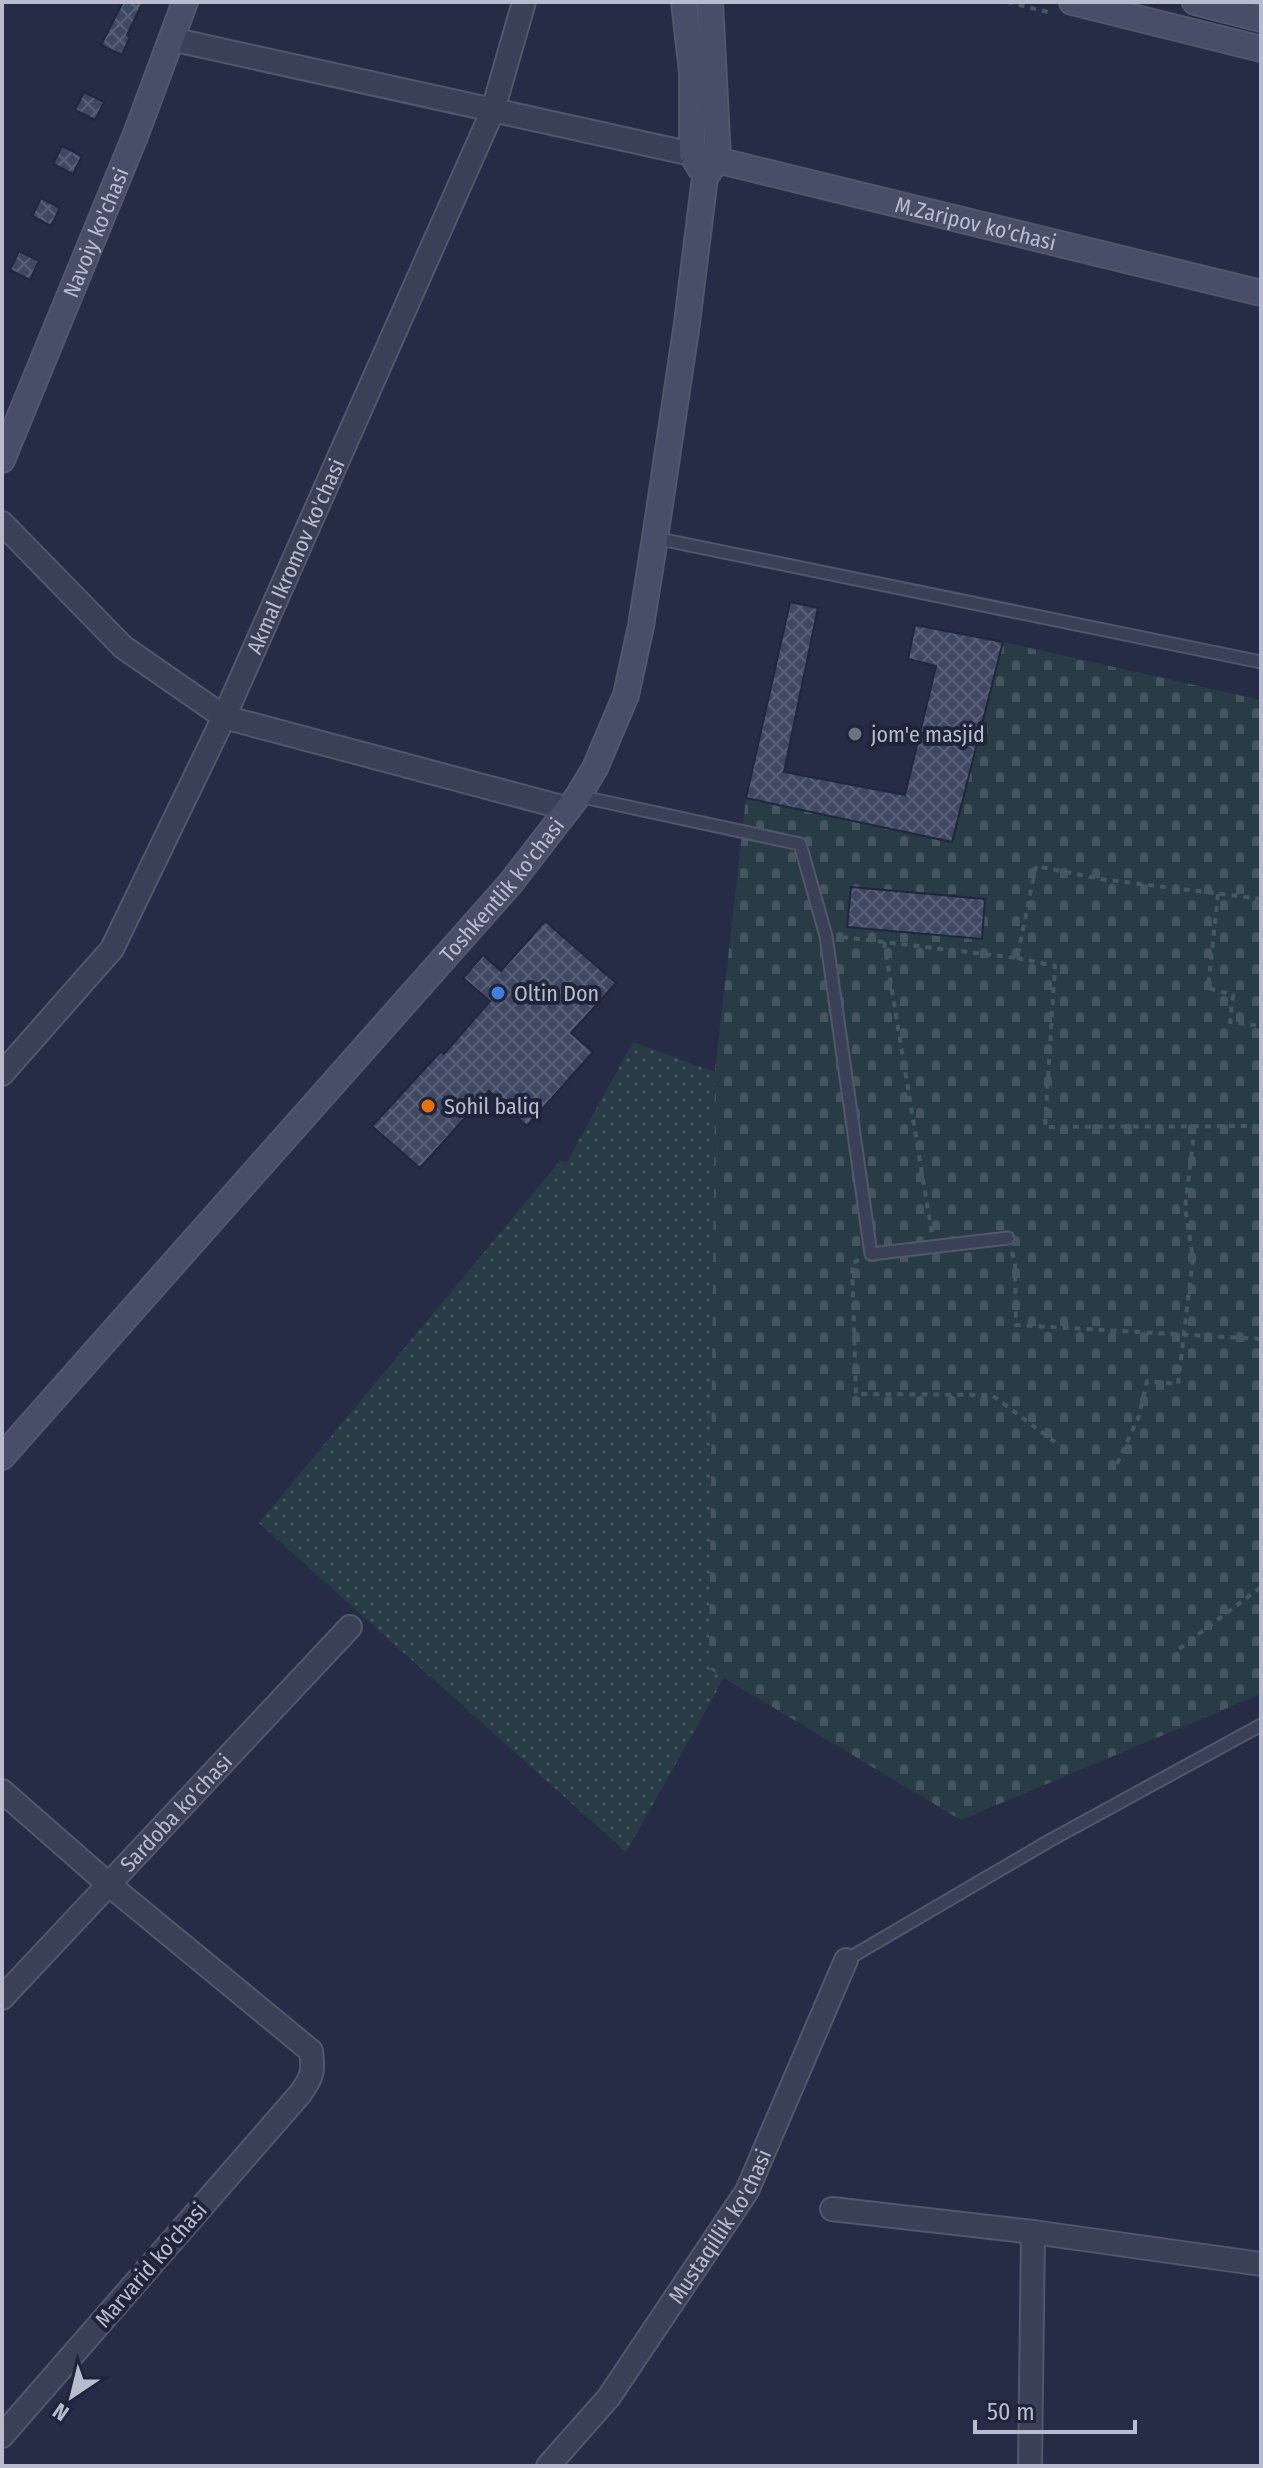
<svg xmlns="http://www.w3.org/2000/svg" width="1263" height="2468" viewBox="0 0 1263 2468" font-family="'Fira Sans Condensed',sans-serif">
<style>
.green{fill:url(#green-dots)}
.cemetery{fill:url(#cemetery-stones)}
.building{fill:url(#building-cross-hatch);stroke:#21263c;stroke-width:2}
.lines{fill:none;stroke-linecap:round;stroke-linejoin:round}
.lane-casing{stroke:#53576c;stroke-width:15}
.street-casing{stroke:#53576c;stroke-width:26}
.secondary-casing{stroke:#53576c;stroke-width:28}
.path{stroke:#435860;stroke-width:4;stroke-dasharray:6 6;stroke-linecap:butt}
.lane{stroke:#3a4055;stroke-width:11}
.street{stroke:#3a4055;stroke-width:22}
.secondary{stroke:#484d68;stroke-width:24}
.worship-dot{fill:#6b7280;stroke:#1f243a;stroke-width:3}
.shop-dot{fill:#3f7fe0;stroke:#1f243a;stroke-width:3}
.food-dot{fill:#e8710a;stroke:#1f243a;stroke-width:3}
.labels{text-anchor:middle;dominant-baseline:central;stroke-width:8;stroke-linejoin:round;paint-order:stroke}
.street-label{font-size:22px;fill:#b8bcce;stroke:#1f243a}
.poi-label{font-size:22px;fill:#b8bcce;stroke:#1f243a;text-anchor:start}
</style>
<defs>
<pattern id="green-dots" width="8" height="8" patternUnits="userSpaceOnUse" patternTransform="scale(2)"><rect width="8" height="8" fill="#283c46"/><path d="M2 2h.1M6 6h.1" fill="none" stroke="#455660" stroke-width="1.8" stroke-linecap="round"/></pattern>
<pattern id="cemetery-stones" width="16" height="16" patternUnits="userSpaceOnUse" patternTransform="scale(2)"><rect width="16" height="16" fill="#283c46"/><path d="M2 7V4a2 2 0 0 1 4 0v3zM10 15v-3a2 2 0 0 1 4 0v3z" fill="#455660"/></pattern>
<pattern id="building-cross-hatch" width="8" height="8" patternUnits="userSpaceOnUse" patternTransform="scale(2)"><rect width="8" height="8" fill="#3f4763"/><path d="M0 0l8 8M0 8l8-8" fill="none" stroke="#596078"/></pattern>
</defs>
<rect width="100%" height="100%" fill="#262c46"/>
<polygon class="green" points="633,1042 715,1072 709,1669 724,1678 626,1852 259,1523 560,1161 567,1162"/>
<polygon class="cemetery" points="1003,642 1261,700 1261,1694 961,1820 709,1669 715,1072 746,798 952,842"/>
<g class="building">
<polygon points="123,2 143,2 127,35 130,37 122,55 101,45"/>
<polygon points="84,92 104,102 95,120 75,110"/>
<polygon points="62,146 82,156 73,174 53,164"/>
<polygon points="41,198 60,208 51,226 32,216"/>
<polygon points="19,251 39,261 30,280 10,270"/>
<polygon points="790,602 818,608 784,772 905,795 936,666 908,659 915,625 1003,642 952,842 746,798"/>
<polygon points="851,887 985,899 982,939 847,927"/>
<polygon points="545,921 616,983 571,1033 593,1052 527,1126 489,1091 420,1168 372,1126 441,1051 444,1054 490,1001 463,978 483,955 501,971"/>
</g>
<g class="lines">
<defs>
<g id="lane">
<polyline points="655,538 1261,662"/>
<polyline points="578,796 800,844 826,936 871,1254 1008,1238"/>
<polyline points="846,1960 1049,1841 1261,1725"/>
</g>
<g id="street">
<polyline points="171,39 692,154"/>
<polyline points="2,523 123,647 224,717 569,809"/>
<path id="s1" d="M2 1074 112 949 224 717 493 110 524 2"/>
<path d="M2 1791 107 1883 311 2051C314 2073 312 2077 300 2094L2 2436"/>
<path id="s2" d="M2 1998 350 1627"/>
<polyline points="832,2209 1033,2232 1261,2264"/>
<path id="s3" d="M548 2466 609 2397 747 2191 846 1960"/>
<polyline points="1030,2466 1033,2232"/>
</g>
<g id="secondary">
<polyline points="684,2 692,72 692,154 700,168"/>
<polyline points="1072,2 1261,49"/>
<polyline points="1195,2 1261,19"/>
<path id="s4" d="M692 154 1261 293"/>
<path id="s5" d="M2 460 136 134 185 2"/>
<path id="s6" d="M2 1457 510 884 578 796 595 768 626 695 641 626 655 538 687 323 705 177 718 159 710 2"/>
</g>
</defs>
<use href="#lane" class="lane-casing"/>
<use href="#street" class="street-casing"/>
<use href="#secondary" class="secondary-casing"/>
<g class="path">
<polyline points="1007,2 1052,13"/>
<polyline points="1218,894 1208,988 1233,995 1230,1022 1261,1026"/>
<polyline points="842,937 1017,958 1036,866 1101,879 1261,899"/>
<polyline points="884,942 932,1234"/>
<polyline points="1017,958 1055,966 1045,1127 1261,1126"/>
<polyline points="1012,1252 1015,1264 1016,1325 1261,1339"/>
<polyline points="859,1260 852,1263 856,1394 992,1395 1055,1442"/>
<polyline points="1117,1464 1139,1416 1147,1381 1178,1384 1193,1258 1185,1208 1195,1126"/>
<polyline points="1179,1649 1261,1587"/>
</g>
<use href="#lane" class="lane"/>
<use href="#street" class="street"/>
<use href="#secondary" class="secondary"/>
</g>
<circle class="worship-dot" cx="855" cy="734" r="8"/>
<circle class="shop-dot" cx="498" cy="993" r="8"/>
<circle class="food-dot" cx="428" cy="1106" r="8"/>
<g class="labels">
<g class="street-label">
<text stroke="none"><textPath href="#s4" startOffset="292">M.Zaripov ko'chasi</textPath></text>
<text stroke="none"><textPath href="#s5" startOffset="246">Navoiy ko'chasi</textPath></text>
<text stroke="none"><textPath href="#s1" startOffset="600">Akmal Ikromov ko'chasi</textPath></text>
<text stroke="none"><textPath href="#s6" startOffset="756">Toshkentlik ko'chasi</textPath></text>
<text stroke="none"><textPath href="#s2" startOffset="254">Sardoba ko'chasi</textPath></text>
<text stroke="none"><textPath href="#s3" startOffset="296">Mustaqillik ko'chasi</textPath></text>
<text transform="translate(151 2265) rotate(-49)">Marvarid ko'chasi</text>
</g>
<g class="poi-label">
<text x="871" y="734">jom'e masjid</text>
<text x="514" y="993">Oltin Don</text>
<text x="444" y="1106">Sohil baliq</text>
</g>
</g>
<rect width="1263" height="2468" fill="none" stroke="#b8bcce" stroke-width="8"/>
<g transform="translate(72 2396) rotate(215)" stroke="#1f243a" stroke-width="6" paint-order="stroke">
<path d="M0-6L14 30L0 20L-14 30Z" fill="#b8bcce"/>
<text y="-12" font-size="22" font-weight="bold" text-anchor="middle" fill="#b8bcce">N</text>
</g>
<path d="M975 2420v12h160v-12" fill="none" stroke="#b8bcce" stroke-width="4"/>
<text x="987" y="2420" font-size="24" fill="#b8bcce" stroke="#1f243a" stroke-width="6" paint-order="stroke">50 m</text>
</svg>
